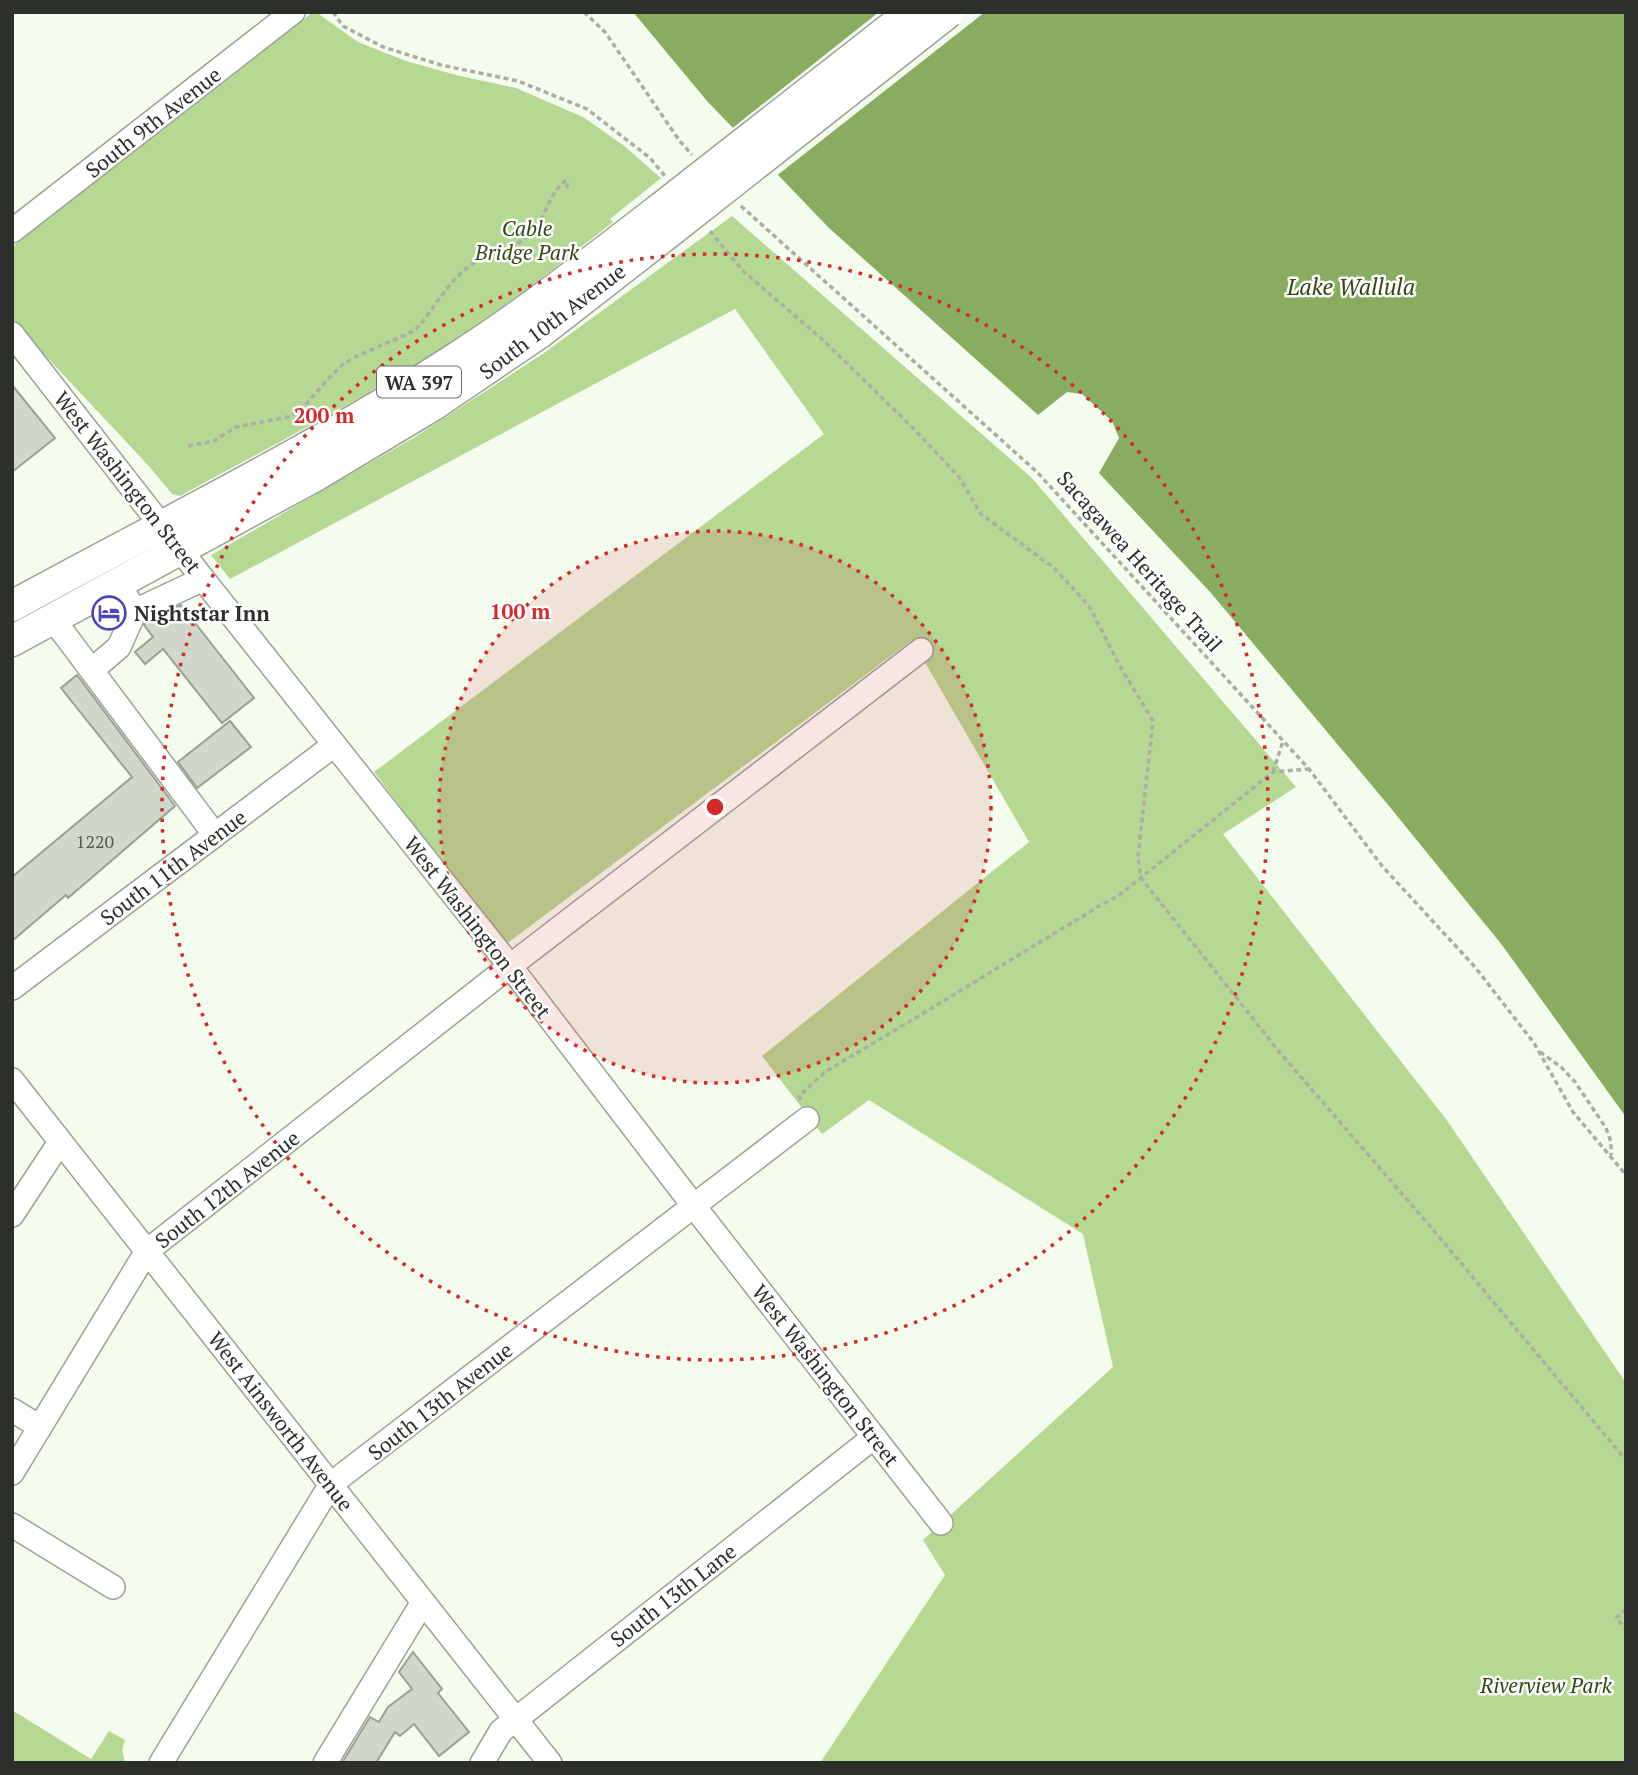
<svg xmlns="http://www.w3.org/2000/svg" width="1638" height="1775" viewBox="0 0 1638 1775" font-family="'PT Serif',serif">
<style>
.green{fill:#b5d893}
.water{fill:#88ad60}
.pier{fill:#f4fcee}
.building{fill:#d1d8cb;stroke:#9aa194;stroke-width:2}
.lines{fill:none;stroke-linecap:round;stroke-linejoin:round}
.minor-casing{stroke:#9ca396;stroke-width:26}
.major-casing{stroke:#9ca396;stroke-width:33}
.path{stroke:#aaafa5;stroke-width:3.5;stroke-dasharray:5 3.5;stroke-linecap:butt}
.minor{stroke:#fff;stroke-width:23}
.major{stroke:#fff;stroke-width:30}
.major-bridge-casing{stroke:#9ca396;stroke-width:33;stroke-linecap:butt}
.major-bridge{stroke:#fff;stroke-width:30}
.ring{fill:none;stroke:#d62828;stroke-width:3.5;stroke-dasharray:3.5 7}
.labels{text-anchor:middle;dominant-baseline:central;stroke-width:5;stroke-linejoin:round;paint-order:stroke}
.number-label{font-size:18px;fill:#565952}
.shield{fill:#fff;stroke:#6c6d6a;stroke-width:2}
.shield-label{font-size:19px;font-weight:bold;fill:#2d2f2a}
.street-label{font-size:21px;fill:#2d2f2a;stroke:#fff}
.park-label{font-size:21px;font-style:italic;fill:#314812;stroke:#fff}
.poi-label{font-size:21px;font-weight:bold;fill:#2d2f2a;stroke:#fff;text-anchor:start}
.water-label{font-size:23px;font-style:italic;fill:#2f4710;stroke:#fff}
.centre{fill:#d62828;stroke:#fff;stroke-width:3.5}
.ring-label{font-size:21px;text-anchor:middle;font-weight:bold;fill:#d62828;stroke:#fff;stroke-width:5;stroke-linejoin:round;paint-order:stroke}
</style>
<rect width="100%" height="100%" fill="#f4fcee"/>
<g class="green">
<path d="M313 12H316L358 42 406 61 456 75 516 88 583 117 623 145 661 178 610 219 613 222C565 260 518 297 468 331 379 390 285 439 191 490L180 496 172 494 148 465 24 333 12 318V247Z"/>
<polygon points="732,216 1031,477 1296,787 1223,834 1446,1119 1626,1383 1626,1763 820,1763 945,1575 923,1540 1113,1367 1083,1234 869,1100 822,1134 762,1056 1029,842 912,640 505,945 374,772 824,434 735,309 230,579 211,555 415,437 544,353"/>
<polygon points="12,1710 91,1759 109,1731 125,1740 122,1750 125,1763 12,1763"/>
</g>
<polygon class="water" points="633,12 1626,12 1626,1117 1502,945 1389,806 1211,593 1099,473 1119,438 1112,421 1082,394 1067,392 1038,415 829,228 707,101"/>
<polygon class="pier" points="879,12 985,12 775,177 730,130"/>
<g class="building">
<polygon points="12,385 55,438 12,472"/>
<polygon points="181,605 254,698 222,723 163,649 145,664 135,652 153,637 144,625 146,621"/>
<polygon points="77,675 175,806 68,898 66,895 12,941 12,877 132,777 61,688"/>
<polygon points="230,721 251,747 197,788 178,762"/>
<polygon points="413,1652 442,1689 438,1693 469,1732 439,1756 414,1724 400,1736 395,1732 376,1763 342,1763 370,1717 379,1722 388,1707 412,1689 399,1672"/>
</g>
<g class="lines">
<defs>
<g id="minor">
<polyline points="12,231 293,12"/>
<polyline points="12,334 203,579 510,966 693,1205 941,1523"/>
<polyline points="135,611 203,579"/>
<polyline points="53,619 215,835"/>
<polyline points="92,670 119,647 135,611 119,584"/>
<polyline points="12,988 334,745"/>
<polyline points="12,1080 550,1763"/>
<polyline points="12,1215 60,1142"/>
<polyline points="12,1410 40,1427"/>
<polyline points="12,1473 147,1251 510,966 921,650"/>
<polyline points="12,1525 113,1587"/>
<polyline points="161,1763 331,1484 807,1119"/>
<polyline points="325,1763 423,1602"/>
<polyline points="482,1763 501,1731 874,1437"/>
</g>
<g id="major">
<path d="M12 606C158 526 308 453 448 363 521 317 589 263 658 210"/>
<polyline points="12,641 317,475 432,406 541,332 672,230"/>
</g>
</defs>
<use href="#minor" class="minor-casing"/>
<use href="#major" class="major-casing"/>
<g class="path">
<polyline points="333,12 343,26 383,47 441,65 518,81 587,109 650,158 665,176"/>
<polyline points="584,12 605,32 679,140 692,155"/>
<polyline points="741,206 1037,472 1309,769 1382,866 1475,967 1534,1043 1573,1112 1626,1175"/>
<polyline points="710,231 743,271 823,340 914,429 959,477 981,514 1054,568 1089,606 1121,668 1153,721 1138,857 1141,878 1281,1054 1429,1225 1626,1460"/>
<path d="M188 446 214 441 236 427 288 417 299 412 329 378 342 365 355 357 414 331 421 324C436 304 452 277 474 263 490 253 512 249 527 237 546 221 547 195 566 180L568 190"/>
<polyline points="1273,772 1283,741"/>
<polyline points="1540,1052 1561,1067 1575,1082 1606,1128 1611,1142 1611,1155"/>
<polyline points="801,1100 799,1096 825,1072 917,1017 1101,905 1118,896 1273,772 1309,769"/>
<polyline points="1626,1609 1616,1618 1626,1629"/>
</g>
<use href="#minor" class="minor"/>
<use href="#major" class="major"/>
<defs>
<g id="major-bridge">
<polyline points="658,210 911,12"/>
<polyline points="672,230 949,12"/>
</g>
</defs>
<use href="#major-bridge" class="major-bridge-casing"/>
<use href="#major-bridge" class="major-bridge"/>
</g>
<circle cx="715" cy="807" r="276" fill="#d62828" fill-opacity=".12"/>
<g class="ring">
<circle cx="715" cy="807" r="276"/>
<circle cx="715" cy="807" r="553"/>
</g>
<defs>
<symbol id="hotel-ring" viewBox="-11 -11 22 22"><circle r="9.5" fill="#fff" stroke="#4c44bb" stroke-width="1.5"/><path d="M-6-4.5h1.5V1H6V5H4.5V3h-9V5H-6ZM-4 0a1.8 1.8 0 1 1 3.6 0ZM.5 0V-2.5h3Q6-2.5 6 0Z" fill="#4c44bb"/></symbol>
</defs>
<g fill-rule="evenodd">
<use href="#hotel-ring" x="90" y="594" width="38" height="38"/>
</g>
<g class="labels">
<g class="number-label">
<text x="95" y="841">1220</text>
</g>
<rect class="shield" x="377" y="366.5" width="84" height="31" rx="5"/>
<g class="shield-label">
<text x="419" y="382">WA 397</text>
</g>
<g class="street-label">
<text transform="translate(153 122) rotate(-38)">South 9th Avenue</text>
<text transform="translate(552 321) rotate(-37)">South 10th Avenue</text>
<text transform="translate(128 482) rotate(52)">West Washington Street</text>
<text transform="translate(1140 561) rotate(48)">Sacagawea Heritage Trail</text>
<text transform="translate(173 867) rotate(-37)">South 11th Avenue</text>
<text transform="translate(478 927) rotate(52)">West Washington Street</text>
<text transform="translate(227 1189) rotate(-38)">South 12th Avenue</text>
<text transform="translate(826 1375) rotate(52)">West Washington Street</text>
<text transform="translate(440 1401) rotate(-38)">South 13th Avenue</text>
<text transform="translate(281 1421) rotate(52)">West Ainsworth Avenue</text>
<text transform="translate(673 1595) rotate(-38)">South 13th Lane</text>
</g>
<g class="park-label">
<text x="527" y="228">Cable<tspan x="527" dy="24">Bridge Park</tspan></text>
<text x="1546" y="1685">Riverview Park</text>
</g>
<g class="poi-label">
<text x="134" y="613">Nightstar Inn</text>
</g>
<g class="water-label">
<text x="1351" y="286">Lake Wallula</text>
</g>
</g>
<circle cx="715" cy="807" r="10" class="centre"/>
<g class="ring-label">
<text x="324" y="423">200 m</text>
<text x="520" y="619">100 m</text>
</g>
<rect width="1638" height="1775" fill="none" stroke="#2d2f2a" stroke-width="28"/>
</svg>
